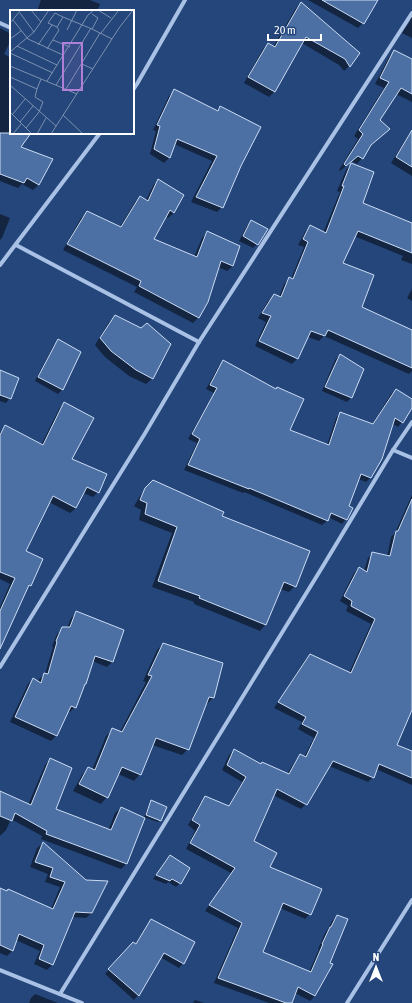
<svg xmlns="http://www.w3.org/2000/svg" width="412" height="1003" viewBox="0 0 412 1003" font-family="'Asap Condensed',sans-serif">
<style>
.shadow{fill:#0007}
.building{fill:#4d70a4;stroke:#cbdcf4}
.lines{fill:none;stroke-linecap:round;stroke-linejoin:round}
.street{stroke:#a8c1e5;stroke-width:4}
.inset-road{fill:none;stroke:#7c90b0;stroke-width:1}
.view{fill:#b080d9;fill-opacity:0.15;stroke:#b080d9;stroke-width:2}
.inset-edge{fill:none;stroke:#fff;stroke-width:2}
</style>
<rect width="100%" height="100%" fill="#24467b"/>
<g class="shadow">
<polygon points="41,0 90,0 100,4 97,11 37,11"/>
<polygon points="308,0 376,0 363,23 358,28"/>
<polygon points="301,3 359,53 349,66 344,71 339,65 302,43 274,92 269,97 244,83 263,49 268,44 273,47 296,8"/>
<polygon points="412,15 412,38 402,33 410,21 410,17"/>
<polygon points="0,28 11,34 11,40 4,54 11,58 11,133 30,133 19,148 52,159 38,185 33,190 22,184 18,188 0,181"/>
<polygon points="394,52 412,60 412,102 396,94 379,121 369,146 362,158 357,164 352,161 340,171 339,170 358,139 354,136 384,88 375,84 389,57"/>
<polygon points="174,91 216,111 220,107 240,166 222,207 217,212 191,202 212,161 174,144 169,158 164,163 150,154 156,131 153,130 169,96"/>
<polygon points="412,130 412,176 391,163 409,134"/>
<polygon points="351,164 361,203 412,239 412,264 401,260 403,256 354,236 341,263 360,308 412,331 412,371 409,374 324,336 319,341 308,337 297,359 292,364 255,346 266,322 258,318 268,301 274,295 279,297 284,284 290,278 291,279 304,247 298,245 305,232 310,226 323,233 340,192 337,191 346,170"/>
<polygon points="158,180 182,196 174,213 168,218 165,216 152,240 194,257 202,238 207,233 233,266 227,271 218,267 207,302 198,318 193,323 134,292 137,287 63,250 81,218 87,212 119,228 135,202 140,197 146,200 153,186"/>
<polygon points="0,214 10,218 2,238 0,240"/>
<polygon points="251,222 257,244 253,248 239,241 247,226"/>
<polygon points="412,289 412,301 407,298"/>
<polygon points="115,316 153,378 146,384 129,376 105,357 95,345 109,322"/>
<polygon points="58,340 62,390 58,394 35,381 54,345"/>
<polygon points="340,355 363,370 351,398 347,402 322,391 335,360"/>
<polygon points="224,362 289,431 327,445 336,418 341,413 372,425 391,394 396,390 412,400 412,406 402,422 398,427 393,424 381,458 370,478 366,482 358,479 347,506 346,519 342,524 328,517 327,521 322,525 244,492 243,493 184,470 197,443 188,439 214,393 206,389 219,366"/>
<polygon points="0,371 10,398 6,403 0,401"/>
<polygon points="64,403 71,459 98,492 93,497 83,493 76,508 70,513 49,502 24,551 30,585 26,589 0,640 0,607 10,584 0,579 0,432 5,426 41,445 59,409"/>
<polygon points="147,487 221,517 295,586 289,592 280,589 266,624 260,631 194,604 194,602 152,587 172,533 139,520 141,510 134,506 140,496"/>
<polygon points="412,495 412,707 395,745 412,752 412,785 376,769 373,777 368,782 329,766 306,804 301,809 273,795 253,842 269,868 310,914 305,919 280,908 261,953 309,972 319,949 318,949 325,933 328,929 332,921 337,916 315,996 310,1001 295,993 291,1003 269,1003 214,983 238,928 205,911 231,873 186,849 195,831 188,825 201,802 206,797 228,807 242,782 222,770 229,755 234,750 260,765 287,774 296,760 301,755 304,757 314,738 298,729 302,722 274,708 305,660 310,655 349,673 371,624 346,611 348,606 340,601 354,573 359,568 364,571 368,558 373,553 387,557 391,537 395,533"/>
<polygon points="76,613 123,631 112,662 107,667 92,661 75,707 70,712 68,711 56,736 51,741 10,722 28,684 33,679 38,682 39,679 45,674 53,647 52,646 57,634 63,628 67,628 71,618"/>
<polygon points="163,644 213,698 207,704 206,703 188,749 182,755 152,745 140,774 134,781 118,774 107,797 101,804 73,791 82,775 88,768 92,770 106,736 112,730 120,732 146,682 143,681 157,650"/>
<polygon points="50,759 54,810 108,831 115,813 121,808 135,841 126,864 121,869 41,839 42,836 11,819 6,830 0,836 0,792 28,805 45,765"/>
<polygon points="152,801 160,820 158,822 144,817 150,803"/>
<polygon points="43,843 92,913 86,918 72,917 52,965 47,970 34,964 40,951 16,940 12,951 7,956 0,953 0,889 51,909 60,887 45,882 48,874 30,867 37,848"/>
<polygon points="170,856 180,883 176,887 168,882 166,884 153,879 166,860"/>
<polygon points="151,920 183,963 179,968 160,957 138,995 134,1000 105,974 129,947 135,945 147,925"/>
<polygon points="35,994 58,1003 29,1003 31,998"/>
<polygon points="195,1000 204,1003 193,1003"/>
</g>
<g class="building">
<polygon points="322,0 378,0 364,24"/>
<polygon points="301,2 360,53 350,67 345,59 306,37 275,92 248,77 268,43 275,47"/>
<polygon points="394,50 412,59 412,94 401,88 380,120 390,129 371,145 363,159 358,156 346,166 344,164 363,134 359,130 389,82 380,78"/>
<polygon points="174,89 218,111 220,106 261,127 241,166 223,208 196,197 217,156 177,139 170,158 154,149 160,126 157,125"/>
<polygon points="412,130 412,167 396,157"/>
<polygon points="0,133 31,133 21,147 53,159 39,185 27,178 24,183 0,174"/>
<polygon points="351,163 374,172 363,203 412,223 412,253 358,231 343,263 374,275 362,307 412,330 412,368 328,330 325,336 311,331 298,359 259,341 271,316 262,313 274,294 281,297 289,277 293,279 308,242 303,239 310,225 326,233 344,186 342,186"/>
<polygon points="158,179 184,195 174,213 170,210 154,239 197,257 207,231 240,246 233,266 221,261 208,302 199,318 139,286 141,281 67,244 87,211 121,227 140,196 148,201"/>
<polygon points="251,220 268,229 258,245 243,236"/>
<polygon points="115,315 141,328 147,323 171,344 153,379 136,370 111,351 100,338"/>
<polygon points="58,339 81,352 63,390 38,377"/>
<polygon points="340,354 364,369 352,398 325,387"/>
<polygon points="223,360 276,389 277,387 304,399 290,430 329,445 340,412 373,424 396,389 412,399 412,408 403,423 395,418 382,459 371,478 361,474 349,506 353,508 347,520 331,513 328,521 249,488 249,489 188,465 200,439 192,434 217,388 210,385"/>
<polygon points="0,370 19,378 11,399 0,395"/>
<polygon points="64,402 94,418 72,459 107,474 99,493 87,487 76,508 53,496 26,551 43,559 31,586 29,585 0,649 0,611 15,578 0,572 0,435 5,425 43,445"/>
<polygon points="153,480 224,512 222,516 310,551 296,587 284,582 266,625 199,598 200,596 158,581 177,527 145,514 147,503 140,500 145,488"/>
<polygon points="412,499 412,710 397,745 412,751 412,778 379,764 374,778 333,761 307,805 277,789 254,841 277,853 270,867 322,889 311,915 283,903 263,952 311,972 323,944 322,944 330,927 331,927 337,915 348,919 330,963 333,964 315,996 298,987 292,1003 286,1003 218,978 242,923 209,905 235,868 190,843 200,825 192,820 205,796 229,806 246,777 227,765 234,749 261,764 262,762 289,774 300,754 306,757 318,732 302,724 306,717 278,702 310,654 351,673 375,619 351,606 352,601 344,596 359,567 367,572 372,552 390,556 396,531 398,531"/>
<polygon points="76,611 124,630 113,662 95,656 86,684 85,684 76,708 71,706 57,736 15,717 33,678 41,683 44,673 48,674 57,642 56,641 62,627 70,627"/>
<polygon points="163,643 223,663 214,698 209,697 189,750 156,738 141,775 122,767 108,798 79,784 88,767 95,770 112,728 122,732 152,676 148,675"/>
<polygon points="50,758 72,768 56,809 111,830 121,807 145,818 127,864 46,834 47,831 15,813 12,821 0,816 0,791 31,805"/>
<polygon points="151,800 167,807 161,821 146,815"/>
<polygon points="43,842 86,880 108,881 92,913 75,912 53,965 39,959 44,945 19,934 13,951 0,945 0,888 7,891 8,889 53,909 65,882 50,877 53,868 35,862"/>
<polygon points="170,855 190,868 181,884 172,879 170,881 156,875"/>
<polygon points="151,919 195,942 184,964 164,953 139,996 108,969 133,942 136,944"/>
</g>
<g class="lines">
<g class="street">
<polyline points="0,23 11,28"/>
<polyline points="133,90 137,84 185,0"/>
<polyline points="16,245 199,342"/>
<polyline points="0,265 100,133"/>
<polyline points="393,450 412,458"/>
<polyline points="0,667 144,435 199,342 412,13"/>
<polyline points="0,970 82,1003"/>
<polyline points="60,994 323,566 393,450 412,422"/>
<polyline points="347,1003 412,900"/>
</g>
</g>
<g transform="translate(10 10)">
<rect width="124" height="124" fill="#24467b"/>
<path class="inset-road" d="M21 0 31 12M88 0 101 8M82 4 88 8 82 19M53 7 47 17 38 13 45 3 53 7 82 19 102 29M3 10 18 29 53 45M0 13 11 0M57 20 67 0M24 22 39 0M91 23 109 0M0 29 11 21M43 30 60 37M28 35 42 15M7 36 47 55M37 39 49 20 47 17M0 42 24 22 10 3M0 43 43 63M72 54 83 59M0 56 67 84M0 67 27 79 31 69M37 71 78 5 84 0M0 75 46 116M46 75 81 18M56 79 90 23M0 102 22 124M2 105 15 89M53 105 73 124M10 112 23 96M16 118 29 102 33 92 25 87 27 79M3 124 11 114M27 124 36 108M41 124 109 18 123 0"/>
<path class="view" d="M53 33H72V80H53Z"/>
<rect width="124" height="124" class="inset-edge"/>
</g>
<g transform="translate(376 967)" stroke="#24467b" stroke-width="3" paint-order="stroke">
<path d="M0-3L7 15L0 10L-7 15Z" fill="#ffffff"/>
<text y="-6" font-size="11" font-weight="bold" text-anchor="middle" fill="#ffffff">N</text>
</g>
<path d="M268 34v6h53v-6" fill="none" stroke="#ffffff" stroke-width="2"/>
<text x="274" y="34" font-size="12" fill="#ffffff" stroke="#24467b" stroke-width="3" paint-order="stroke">20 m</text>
</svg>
